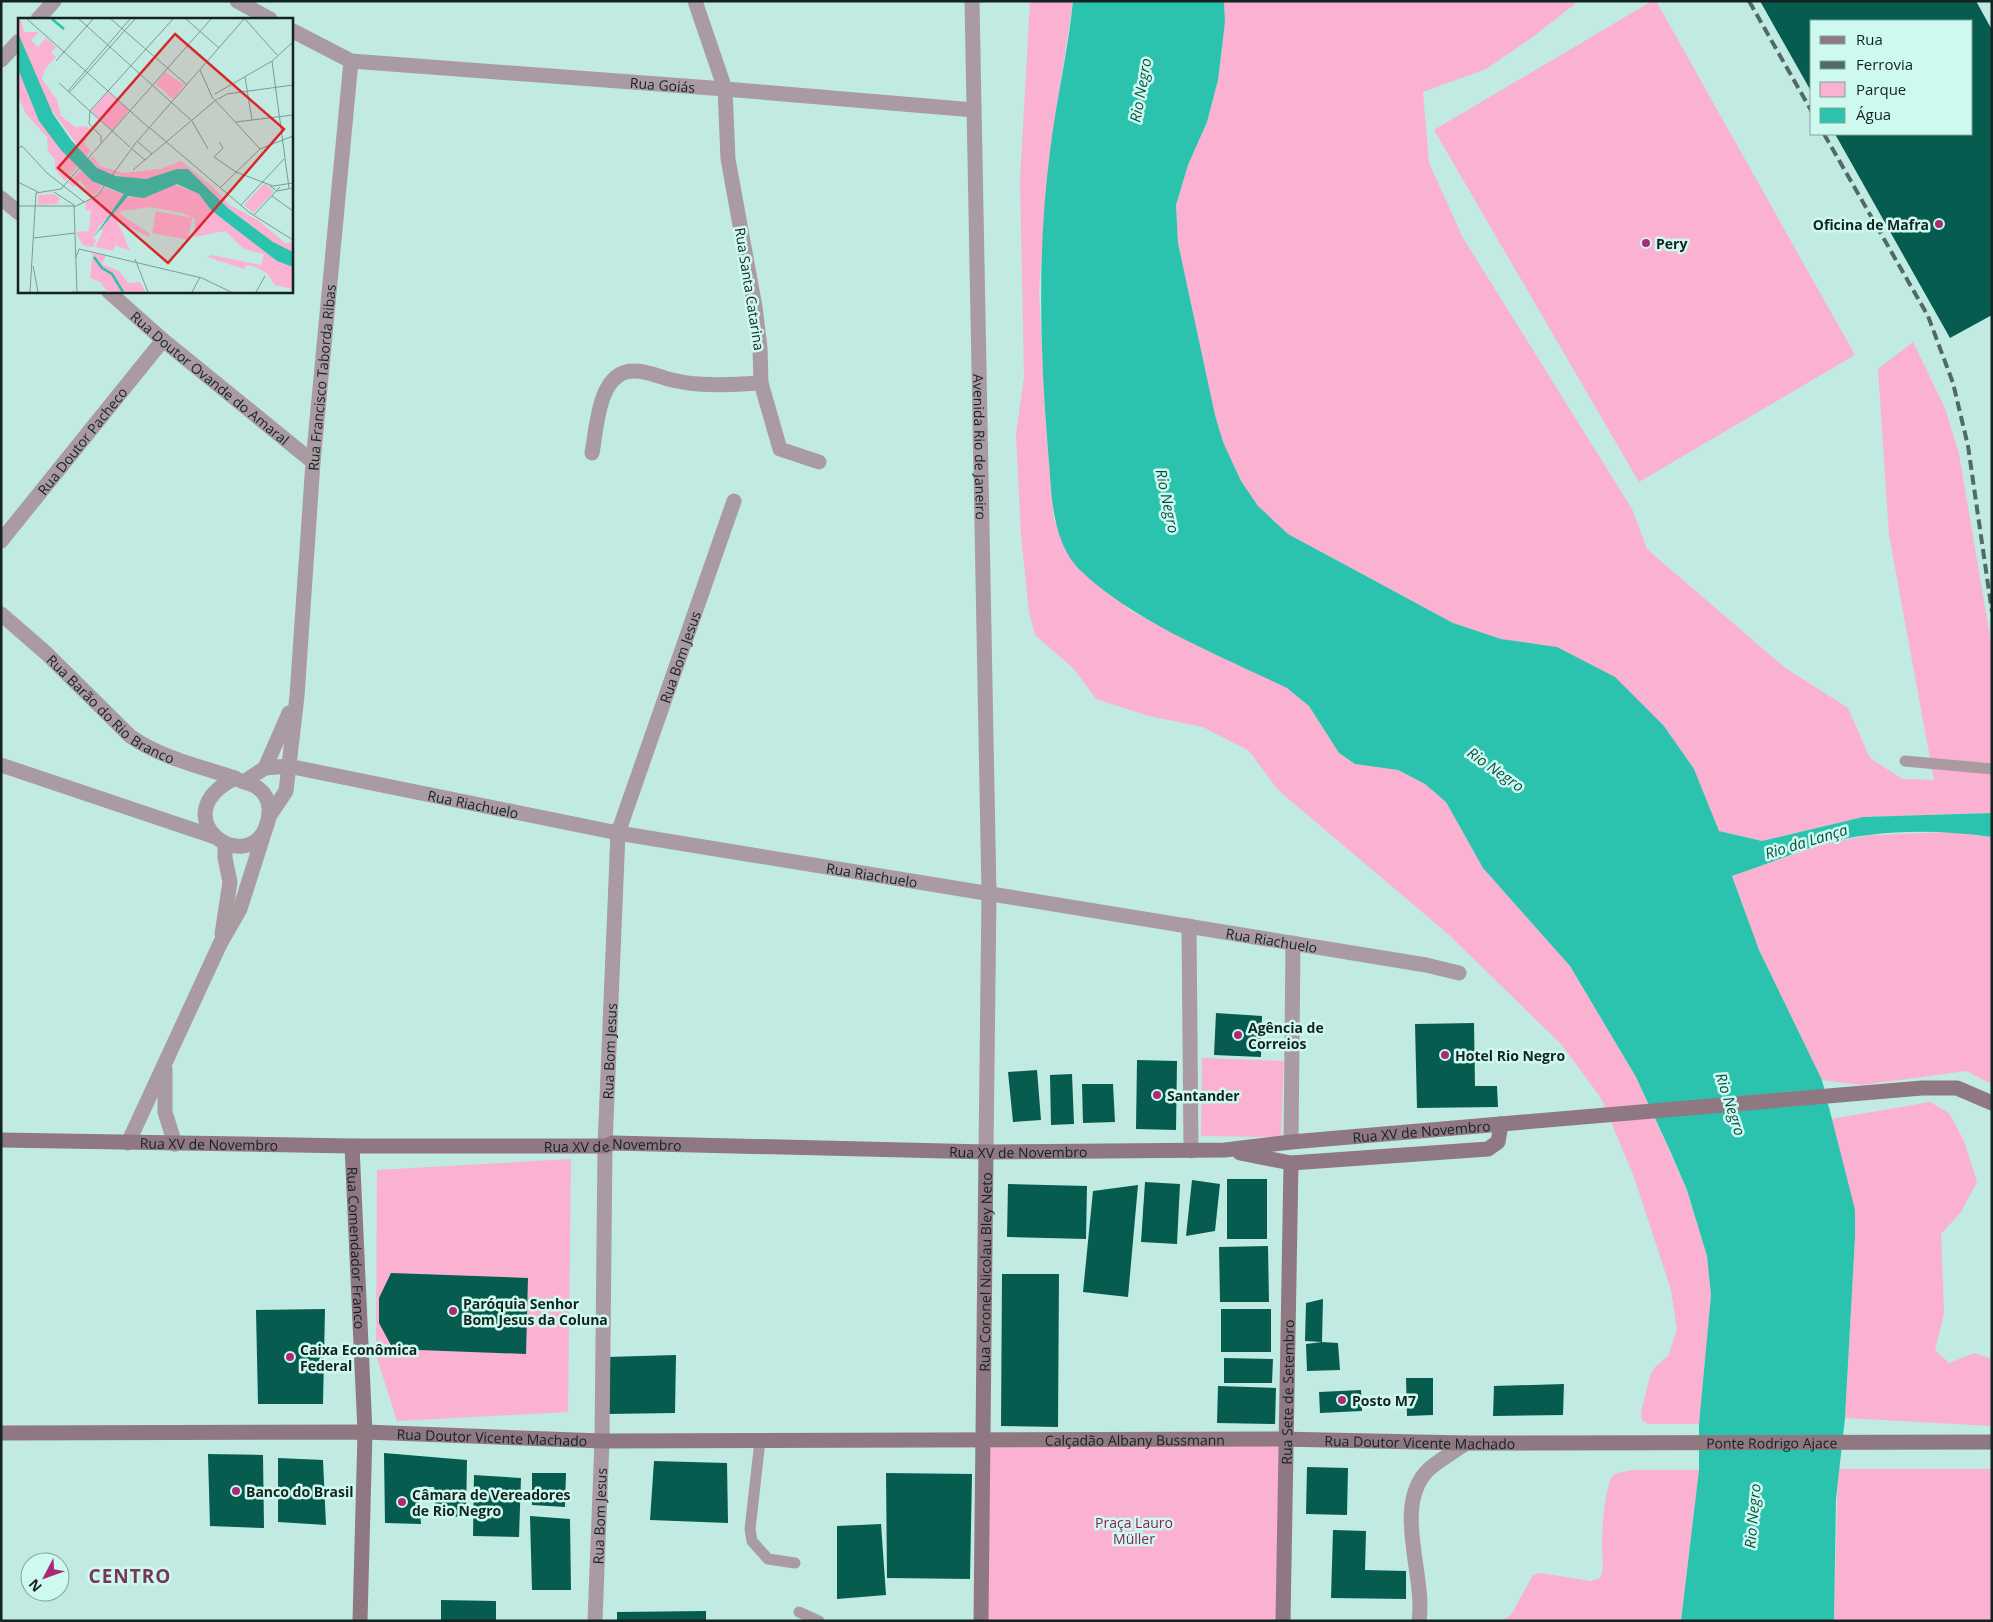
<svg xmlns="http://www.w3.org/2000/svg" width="1993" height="1622" viewBox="0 0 1993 1622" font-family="'Open Sans',sans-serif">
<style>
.green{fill:#fab1d2}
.water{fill:#2bc3ad}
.building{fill:#075c50}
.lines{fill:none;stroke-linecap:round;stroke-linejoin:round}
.lane{stroke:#aa9aa1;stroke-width:11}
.street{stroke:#aa9aa1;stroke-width:15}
.secondary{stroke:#8f7882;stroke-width:15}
.rail{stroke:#516a65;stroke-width:4;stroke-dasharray:10 5;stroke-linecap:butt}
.poi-dot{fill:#ac2a75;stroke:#cef9ef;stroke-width:2}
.labels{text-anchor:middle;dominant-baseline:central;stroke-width:5;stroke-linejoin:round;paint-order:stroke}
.street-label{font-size:14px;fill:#132320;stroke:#cef9ef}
.poi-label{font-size:14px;font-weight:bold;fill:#132320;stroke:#cef9ef;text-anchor:start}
.park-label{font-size:14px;fill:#8c1f5e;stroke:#cef9ef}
.water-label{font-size:15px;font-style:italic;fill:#0d4b42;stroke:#cef9ef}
.district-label{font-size:19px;font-weight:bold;letter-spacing:1px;fill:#783758;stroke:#cef9ef}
.inset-river{fill:none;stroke:#2bc3ad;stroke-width:2.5}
.inset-road{fill:none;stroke:#7b9b94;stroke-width:1}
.view{fill:#d62828;fill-opacity:0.15;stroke:#d62828;stroke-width:2.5}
.inset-edge{fill:none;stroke:#132320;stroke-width:2.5}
</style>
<rect width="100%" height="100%" fill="#c1ebe2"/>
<g class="green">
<polygon points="1030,1 1073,1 1050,152 1039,291 1046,428 1054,519 1065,550 1131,611 1287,688 1309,706 1339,753 1355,764 1398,770 1425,784 1446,802 1483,868 1570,966 1636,1077 1687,1190 1707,1256 1711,1295 1699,1424 1648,1424 1642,1420 1641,1412 1650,1376 1655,1367 1668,1356 1677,1330 1671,1290 1634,1177 1601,1098 1561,1044 1448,934 1278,790 1249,751 1203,727 1149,716 1096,699 1074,669 1035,635 1029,612 1021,535 1016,434 1024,377 1020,180"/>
<polygon points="1224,1 1575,1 1575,4 1534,36 1486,69 1423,92 1429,163 1463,238 1632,509 1647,549 1784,667 1848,708 1870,758 1902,779 1934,780 1889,535 1878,369 1913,342 1945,408 1959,454 1992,648 1992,813 1863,817 1762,841 1719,831 1694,769 1664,726 1557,647 1501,639 1453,623 1288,534 1258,506 1241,481 1223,442 1215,415 1178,243 1176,205 1188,165 1207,122 1218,80 1225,22"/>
<polygon points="1652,1 1656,1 1855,355 1639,482 1434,130"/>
<polygon points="1950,832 1992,837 1992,1084 1966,1071 1862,1085 1822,1080 1759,950 1732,876 1824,844 1871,835"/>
<polygon points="1202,1058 1284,1061 1281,1137 1201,1136"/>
<polygon points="1930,1102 1949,1113 1964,1141 1977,1182 1961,1212 1941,1234 1944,1313 1935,1350 1949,1363 1974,1353 1992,1359 1992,1426 1845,1418 1855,1237 1855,1210 1831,1119"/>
<polygon points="571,1159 568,1412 397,1421 376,1355 377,1170"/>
<polygon points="1284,1441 1280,1621 983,1621 985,1444"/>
<polygon points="1838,1469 1992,1469 1992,1621 1834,1621"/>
<path d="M1632 1470H1699L1681 1621H1501L1511 1615 1533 1575 1540 1573 1591 1581 1600 1578C1605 1569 1602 1559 1602 1548 1602 1531 1604 1486 1614 1474Z"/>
</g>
<path class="water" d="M1073 1H1224L1225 22 1218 80 1207 122 1188 165 1176 205 1178 243 1215 415 1223 442 1241 481 1258 506 1288 534 1453 623 1501 639 1557 647 1615 677 1664 726 1694 769 1719 831 1762 841 1863 817 1992 813V837C1938 829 1876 829 1823 844 1793 853 1763 866 1732 876L1759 950 1822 1080 1850 1190 1855 1210V1237L1845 1418 1836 1499 1834 1621H1681L1699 1470V1424L1711 1295 1707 1256 1687 1190 1671 1153 1636 1077 1570 966 1483 868 1446 802 1425 784 1398 770 1355 764 1339 753 1309 706 1287 688C1221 656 1134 622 1081 571 1050 541 1052 491 1048 451 1040 351 1037 251 1050 152 1056 101 1068 52 1073 1Z"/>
<g class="building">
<polygon points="1760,1 1976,1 1992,30 1992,315 1950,338 1835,134 1972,134 1972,21 1812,21 1812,93"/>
<polygon points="1216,1013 1262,1016 1261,1057 1214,1055"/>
<polygon points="1474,1023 1475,1086 1497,1086 1498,1107 1417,1108 1415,1024"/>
<polygon points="1137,1060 1177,1061 1176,1130 1136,1129"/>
<polygon points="1037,1070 1041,1120 1013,1122 1008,1072"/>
<polygon points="1072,1074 1074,1124 1051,1125 1050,1075"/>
<polygon points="1082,1084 1113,1084 1115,1122 1083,1123"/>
<rect x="1227" y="1179" width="40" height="60"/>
<polygon points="1192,1180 1220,1184 1215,1231 1186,1236"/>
<polygon points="1145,1182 1180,1184 1177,1244 1141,1242"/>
<polygon points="1008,1184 1087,1186 1086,1239 1007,1237"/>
<polygon points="1138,1185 1128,1297 1083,1292 1093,1191"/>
<polygon points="1268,1246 1269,1302 1220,1302 1219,1247"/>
<polygon points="391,1273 528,1278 526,1354 393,1349 379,1323 379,1298"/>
<polygon points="1002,1274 1059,1274 1058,1427 1001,1426"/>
<polygon points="1323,1299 1322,1342 1305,1341 1306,1303"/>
<polygon points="325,1309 323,1404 258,1404 256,1310"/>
<rect x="1221" y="1309" width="50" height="43"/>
<polygon points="1322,1342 1338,1343 1340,1370 1307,1371 1306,1344"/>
<polygon points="676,1355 675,1413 606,1414 607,1357"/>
<polygon points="1224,1358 1273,1359 1272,1383 1224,1383"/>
<polygon points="1406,1378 1433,1378 1433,1415 1407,1416"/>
<polygon points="1564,1384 1563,1415 1493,1416 1494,1386"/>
<polygon points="1218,1386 1276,1388 1275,1424 1217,1423"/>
<polygon points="1361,1390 1362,1411 1320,1413 1319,1392"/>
<polygon points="384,1453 467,1460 466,1517 436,1516 434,1487 418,1487 421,1524 385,1523"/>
<polygon points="208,1454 263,1455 264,1528 210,1526"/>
<polygon points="278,1458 323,1460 326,1525 278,1522"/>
<polygon points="654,1461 727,1463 728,1523 650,1520"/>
<polygon points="1307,1467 1348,1468 1347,1515 1306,1514"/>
<polygon points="532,1473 566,1473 565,1507 532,1505"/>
<polygon points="886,1473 972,1474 970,1579 887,1578"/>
<polygon points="474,1475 521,1478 519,1537 473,1536"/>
<polygon points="530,1516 570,1519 571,1590 532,1590"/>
<polygon points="881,1524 886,1595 837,1599 837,1526"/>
<polygon points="1333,1530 1366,1531 1365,1570 1406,1571 1406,1599 1331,1598"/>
<polygon points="441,1600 496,1601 496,1621 441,1621"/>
<polygon points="706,1611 706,1621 617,1621 617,1612"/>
</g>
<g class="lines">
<g class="lane">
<polyline points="1905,761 1992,769"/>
<polyline points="760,1441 750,1529 752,1541 768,1559 795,1563"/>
<polyline points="799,1612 819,1621"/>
</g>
<g class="street">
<polyline points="237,1 270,19"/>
<path id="s1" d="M972 1 989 894 986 1152"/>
<polyline points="38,19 54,1"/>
<path id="s2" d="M291 30 351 61 725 89 974 110"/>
<polyline points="1,60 19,41"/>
<polyline points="1,198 19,213"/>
<path id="s3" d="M108 291 163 340 313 462"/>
<polyline points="761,383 780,449 819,462"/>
<path d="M592 453C597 427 598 372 633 371 648 370 663 379 677 381 704 387 734 384 761 383L760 348 755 307 728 159 725 89 695 1"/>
<path id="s4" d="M1 541 163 340"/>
<path id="s5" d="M1 614 46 653 130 736C161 758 199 766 235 778"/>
<polyline points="1,765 215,837"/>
<polyline points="265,768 289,713"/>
<path d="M235 778C240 782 247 782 253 785 270 793 272 811 266 827 245 878 161 816 235 778Z"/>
<path id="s6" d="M245 781 265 768 288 766 618 833 1426 965 1459 973"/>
<path id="s7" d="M270 815 286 791 297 696 313 462 351 61"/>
<polyline points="1189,926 1191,1151"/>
<polyline points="222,934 230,882 225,858 225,844"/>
<polyline points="165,1069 165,1112 175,1144"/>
<polyline points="1291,1142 1293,943"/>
<polyline points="128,1143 220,944 240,909 268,821"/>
<path id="s8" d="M595 1621 602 1441 605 1146 618 833 734 501"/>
<path d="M1419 1621C1426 1575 1392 1507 1428 1470 1439 1460 1454 1452 1466 1443"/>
</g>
<g class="secondary">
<path id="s9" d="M1 1140 352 1146H605L613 1143 986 1152 1225 1150 1291 1142 1922 1088H1957L1992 1103"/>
<path id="s10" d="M352 1146 365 1432 360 1621"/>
<polyline points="1240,1153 1291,1163 1488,1149 1498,1142 1501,1124"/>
<path id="s11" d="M1 1433 365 1432 602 1441 1279 1439 1466 1443 1992 1442"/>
<path id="s12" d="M981 1621 986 1152"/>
<path id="s13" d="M1283 1621 1291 1163"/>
</g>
<g class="rail">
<polyline points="1749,1 1812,112"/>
<polyline points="1824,134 1928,316 1953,383 1968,446 1992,612"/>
</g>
</g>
<g class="poi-dot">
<circle cx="1939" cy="224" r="5"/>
<circle cx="1646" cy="243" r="5"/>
<circle cx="1238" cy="1035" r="5"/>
<circle cx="1445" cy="1055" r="5"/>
<circle cx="1157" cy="1095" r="5"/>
<circle cx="453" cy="1311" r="5"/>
<circle cx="290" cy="1357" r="5"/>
<circle cx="1342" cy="1400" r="5"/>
<circle cx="236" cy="1491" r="5"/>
<circle cx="402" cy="1502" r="5"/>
</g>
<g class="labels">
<g class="street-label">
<text stroke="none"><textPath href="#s2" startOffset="380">Rua Goiás</textPath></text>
<text transform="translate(750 289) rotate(81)">Rua Santa Catarina</text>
<text stroke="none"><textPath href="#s3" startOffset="134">Rua Doutor Ovande do Amaral</textPath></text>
<text stroke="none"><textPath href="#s7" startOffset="444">Rua Francisco Taborda Ribas</textPath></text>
<text stroke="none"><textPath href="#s4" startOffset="129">Rua Doutor Pacheco</textPath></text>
<text stroke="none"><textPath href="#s1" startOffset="446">Avenida Rio de Janeiro</textPath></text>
<text stroke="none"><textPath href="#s8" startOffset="975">Rua Bom Jesus</textPath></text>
<text stroke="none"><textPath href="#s5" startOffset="146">Rua Barão do Rio Branco</textPath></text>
<text stroke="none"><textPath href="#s6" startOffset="236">Rua Riachuelo</textPath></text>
<text stroke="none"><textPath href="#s6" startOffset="641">Rua Riachuelo</textPath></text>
<text stroke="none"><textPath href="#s6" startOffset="1046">Rua Riachuelo</textPath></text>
<text stroke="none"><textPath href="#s8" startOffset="570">Rua Bom Jesus</textPath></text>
<text stroke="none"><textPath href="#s9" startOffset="1422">Rua XV de Novembro</textPath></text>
<text stroke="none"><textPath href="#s9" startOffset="208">Rua XV de Novembro</textPath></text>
<text stroke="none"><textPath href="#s9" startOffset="612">Rua XV de Novembro</textPath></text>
<text stroke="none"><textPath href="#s9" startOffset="1018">Rua XV de Novembro</textPath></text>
<text stroke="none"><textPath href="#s10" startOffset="102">Rua Comendador Franco</textPath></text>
<text stroke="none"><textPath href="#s12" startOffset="349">Rua Coronel Nicolau Bley Neto</textPath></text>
<text stroke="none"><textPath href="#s13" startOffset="229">Rua Sete de Setembro</textPath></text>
<text stroke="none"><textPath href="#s11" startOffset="491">Rua Doutor Vicente Machado</textPath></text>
<text stroke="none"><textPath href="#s11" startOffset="1134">Calçadão Albany Bussmann</textPath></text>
<text stroke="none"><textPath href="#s11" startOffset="1419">Rua Doutor Vicente Machado</textPath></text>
<text stroke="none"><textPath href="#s11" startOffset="1771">Ponte Rodrigo Ajace</textPath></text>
<text stroke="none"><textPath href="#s8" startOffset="105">Rua Bom Jesus</textPath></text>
</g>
<g class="poi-label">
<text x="1929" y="224" text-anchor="end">Oficina de Mafra</text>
<text x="1656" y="243">Pery</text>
<text x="1248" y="1027">Agência de<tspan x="1248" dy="16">Correios</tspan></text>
<text x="1455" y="1055">Hotel Rio Negro</text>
<text x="1167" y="1095">Santander</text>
<text x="463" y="1303">Paróquia Senhor<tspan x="463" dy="16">Bom Jesus da Coluna</tspan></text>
<text x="300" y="1349">Caixa Econômica<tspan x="300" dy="16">Federal</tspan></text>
<text x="1352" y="1400">Posto M7</text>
<text x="246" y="1491">Banco do Brasil</text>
<text x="412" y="1494">Câmara de Vereadores<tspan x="412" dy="16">de Rio Negro</tspan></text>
</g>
<g class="park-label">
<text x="1134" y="1522">Praça Lauro<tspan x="1134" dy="16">Müller</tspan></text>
</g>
<g class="water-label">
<text transform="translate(1140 90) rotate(-80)">Rio Negro</text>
<text transform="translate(1168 501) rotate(78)">Rio Negro</text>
<text transform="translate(1496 769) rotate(35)">Rio Negro</text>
<text transform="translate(1806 841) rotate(-17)">Rio da Lança</text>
<text transform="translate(1731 1104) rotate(72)">Rio Negro</text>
<text transform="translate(1752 1516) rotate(-85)">Rio Negro</text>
</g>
<g class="district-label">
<text x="130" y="1576">CENTRO</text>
</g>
</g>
<g transform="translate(18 18)">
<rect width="275" height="275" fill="#c1ebe2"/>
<path d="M0 1H3L6 14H21L13 22 20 29 28 20 38 29 33 35 38 39 27 51 24 61 39 82 43 98 57 109 69 108 72 111 66 126 73 133 68 139 28 84 0 15ZM0 51 21 103 60 148 47 163 37 151V141L30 133 29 119 8 96 0 78ZM147 54 166 67 155 81 138 66ZM90 74 111 92 94 113 73 93ZM75 138 82 148 105 155 143 151 163 143 195 169 212 187 241 203 267 225 275 224V234L255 224 211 191 170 151H159L130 161 109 160 82 152 71 142ZM63 152 84 168 77 177 71 175 62 162 56 169 50 165ZM247 165 256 174 235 195 226 187ZM155 166 181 176 193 192 220 213 259 243 275 249V271L257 267 249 255 235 248 229 247 226 251 189 239 194 237 243 247 246 236 226 231 207 213 176 219 177 201 165 195 133 189 103 193 101 195 132 216 131 219 99 203 112 232 98 228V225L95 233 77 229 85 213 82 211 107 180 132 178ZM87 170 106 176 101 188 81 208 75 220 78 222 75 229H70L64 226 58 214 71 213 73 192H67L68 184ZM35 176 42 180 39 186 20 187V177ZM138 193 174 200 170 222 134 215ZM75 235 88 238 84 246 101 253 110 265 122 264 128 274H90L82 264 72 260Z" fill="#fab1d2"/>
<path d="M0 15 35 96 53 122 79 150 98 158 128 161 159 151H170L211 191 255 224 275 234V249L259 243 220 213 193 192 181 176 159 166 126 180 110 178 75 220 106 176 74 163 43 132 21 103 0 51Z" fill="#2bc3ad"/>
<path class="inset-river" d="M34 1 46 11M76 239 84 250 94 256 105 274"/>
<path class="inset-road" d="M9 1 90 73 155 1M61 1 174 103 190 131M93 1 169 67M168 1 201 30M227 1 259 37M38 43 75 1M254 43 271 170M182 52 195 81M227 59 234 102M41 65 72 93 71 106 83 118V125M50 73 112 1M51 75 117 1M197 76 254 43 275 24M196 81 242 131M200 81 209 76 275 67M218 104 275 97M132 110 232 195 275 222M120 124 134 136M201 124 205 130 196 139 218 154 255 168 275 165M112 129 72 93 90 73 131 110M0 130 4 128 29 155 66 184M114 131 127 142M115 152 199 81M0 164 20 174M252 168 259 173 275 170M202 170 242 131 275 118M36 174 56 187 59 274M254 178 275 193M223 187 266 141M0 188H56M56 189 79 178 117 126 226 1M236 197 262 169M16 220 57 215M58 239 61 231 184 260 213 274M117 241 130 274M15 248 20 274M12 274 18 175 43 171 193 1M54 274H88M174 274 182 259M238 274 247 258"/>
<path class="view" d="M157 16 266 111 150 245 40 150Z"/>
<rect width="275" height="275" class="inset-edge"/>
</g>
<rect width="1993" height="1622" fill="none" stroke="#132320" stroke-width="5"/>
<rect x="1810" y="20" width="162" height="115" fill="#cef9ef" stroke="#83a39c"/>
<rect x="1820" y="36" width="25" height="8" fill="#8f7882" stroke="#83a39c"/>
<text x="1856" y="45" font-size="15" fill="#132320">Rua</text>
<rect x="1820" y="61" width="25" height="8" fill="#516a65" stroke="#83a39c"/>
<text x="1856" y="70" font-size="15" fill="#132320">Ferrovia</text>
<rect x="1820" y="82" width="25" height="15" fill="#fab1d2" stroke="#83a39c"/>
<text x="1856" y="95" font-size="15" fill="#132320">Parque</text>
<rect x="1820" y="108" width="25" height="15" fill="#2bc3ad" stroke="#83a39c"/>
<text x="1856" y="120" font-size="15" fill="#132320">Água</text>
<g transform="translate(45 1577) rotate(229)"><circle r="24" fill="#cef9ef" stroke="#83a39c"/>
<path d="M0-4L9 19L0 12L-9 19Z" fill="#ac2a75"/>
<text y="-8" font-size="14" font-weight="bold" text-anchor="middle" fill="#132320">N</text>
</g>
</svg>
